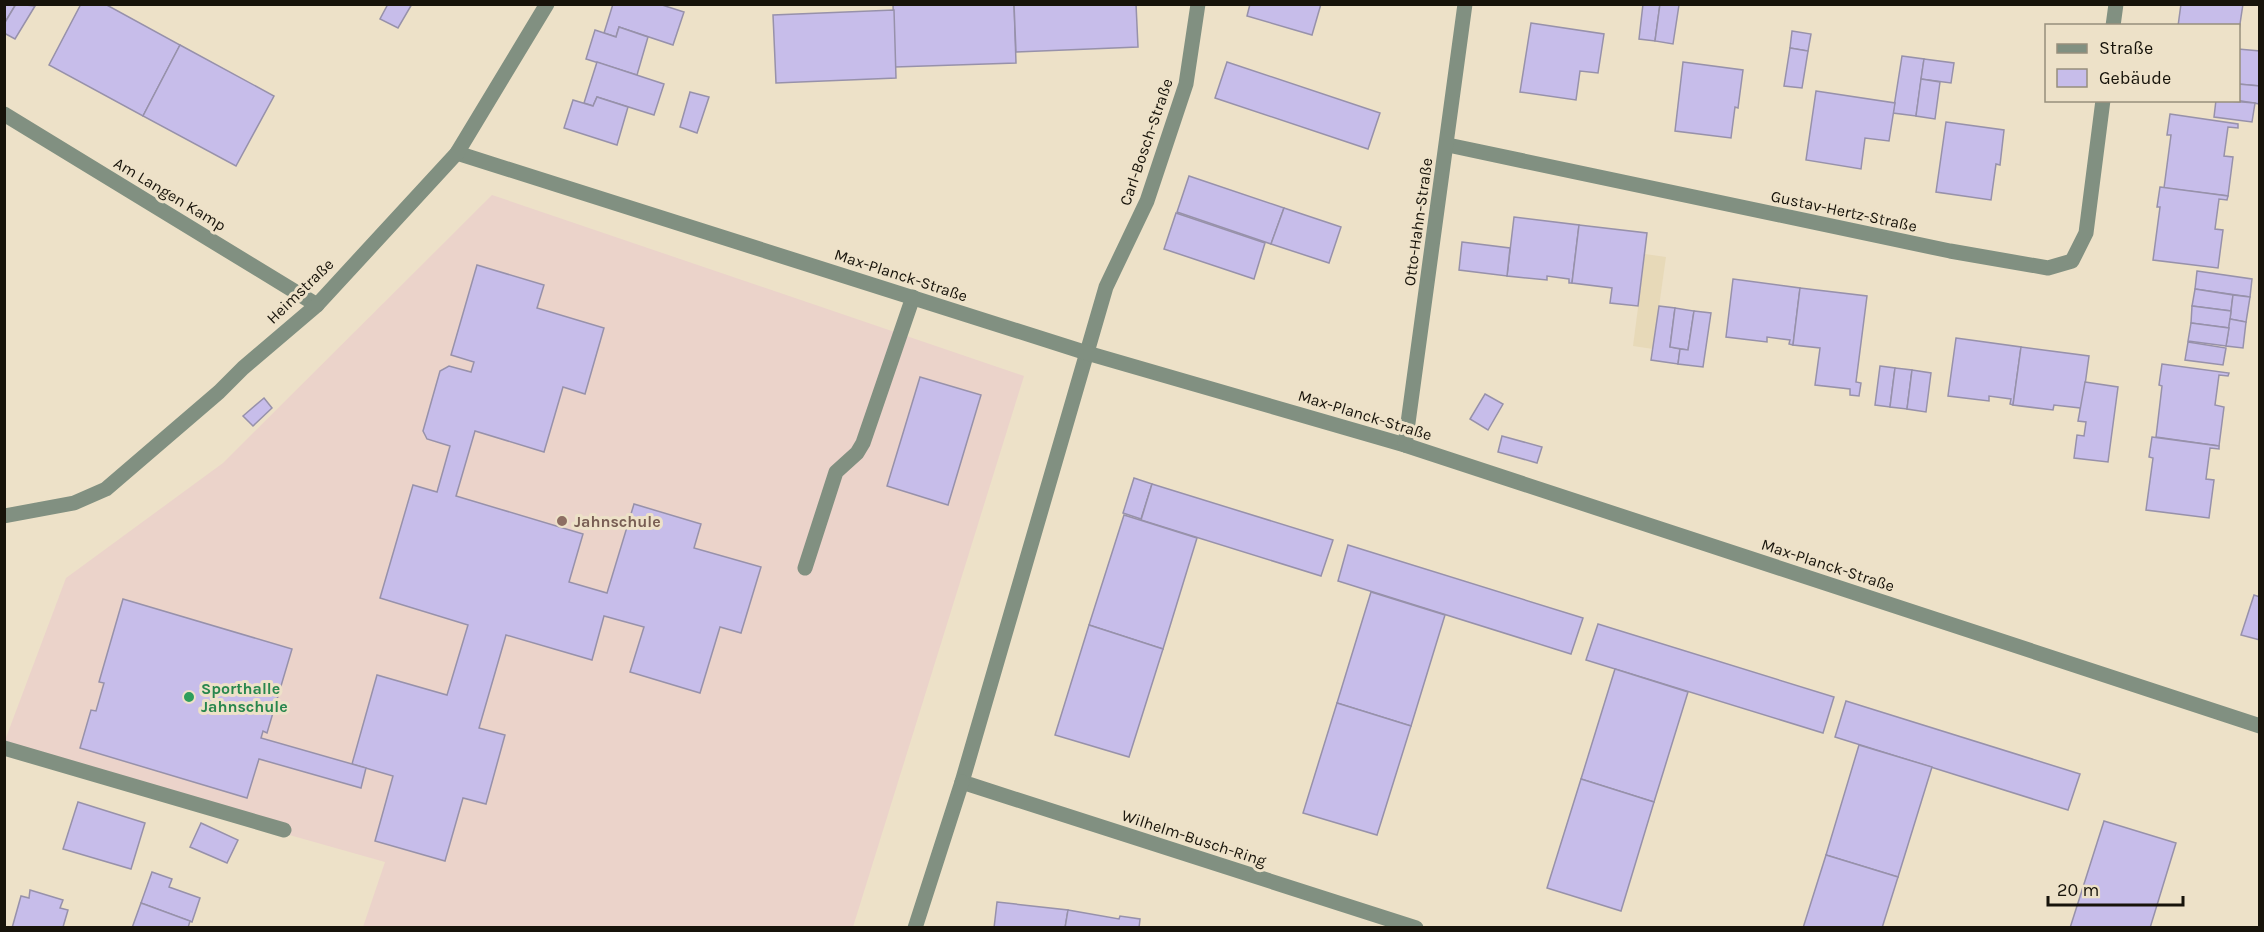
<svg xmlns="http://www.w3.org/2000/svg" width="2264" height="932" viewBox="0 0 2264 932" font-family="Karla,sans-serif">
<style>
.built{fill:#e7d9b8}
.education{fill:#ebd3ca}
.building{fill:#c7bdea;stroke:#9791aa;stroke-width:1.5}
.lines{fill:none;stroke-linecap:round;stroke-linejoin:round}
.lane{stroke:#819081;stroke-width:15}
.street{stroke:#819081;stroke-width:15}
.education-dot{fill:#8d6e63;stroke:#ede1c8;stroke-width:2}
.leisure-dot{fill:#2e9e5b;stroke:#ede1c8;stroke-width:2}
.labels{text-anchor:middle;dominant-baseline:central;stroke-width:6;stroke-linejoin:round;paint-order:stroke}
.street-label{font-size:16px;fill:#17130a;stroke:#ede1c8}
.education-label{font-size:16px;font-weight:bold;fill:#785e54;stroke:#ede1c8;text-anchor:start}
.leisure-label{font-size:16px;font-weight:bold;fill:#27864d;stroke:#ede1c8;text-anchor:start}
</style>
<rect width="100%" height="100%" fill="#ede1c8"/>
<polygon class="built" points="1645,254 1666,257 1653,349 1633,346"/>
<polygon class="education" points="492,195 1024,376 853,927 363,927 385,862 5,755 4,743 66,578 223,463"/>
<g class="building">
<polygon points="4,4 16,4 4,24"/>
<polygon points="16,4 35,6 15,39 4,33 4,24"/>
<polygon points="81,4 105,4 180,45 143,116 49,65"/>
<polygon points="388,4 412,4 398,28 380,19"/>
<polygon points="613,4 659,4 684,12 673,45 619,27 616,37 604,33"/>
<polygon points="893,4 1014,4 1016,63 895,67"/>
<polygon points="1014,4 1136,4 1138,47 1016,52"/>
<polygon points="1250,4 1321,4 1312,35 1247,16"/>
<polygon points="1643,4 1660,4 1655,41 1639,39"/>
<polygon points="1660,4 1679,5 1673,44 1655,41"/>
<polygon points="2181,4 2243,4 2238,37 2238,26 2178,26"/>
<polygon points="894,10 896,78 776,83 773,15"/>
<polygon points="1531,23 1604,34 1598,73 1580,71 1576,100 1520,92"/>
<polygon points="619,27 648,37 637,75 586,59 595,30 616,37"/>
<polygon points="1792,31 1811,34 1808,51 1790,48"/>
<polygon points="180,45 274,96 236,166 143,116"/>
<polygon points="1790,48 1808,51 1802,88 1784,86"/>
<polygon points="2238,49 2260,51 2260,86 2238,84"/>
<polygon points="1902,56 1924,59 1916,116 1893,113"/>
<polygon points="1924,59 1954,63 1951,83 1921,79"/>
<polygon points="597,62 664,84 654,115 597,97 593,106 584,103"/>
<polygon points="1227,62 1380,113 1368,149 1215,98"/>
<polygon points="1683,62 1743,70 1738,108 1735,107 1731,138 1675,131"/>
<polygon points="1921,79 1940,82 1935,119 1916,116"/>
<polygon points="2238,84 2260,86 2260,104 2235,100 2238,100"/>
<polygon points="1816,91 1895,103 1889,141 1865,138 1861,169 1806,160"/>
<polygon points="690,92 709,97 697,133 680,127"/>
<polygon points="597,97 628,107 617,145 564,128 573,100 593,106"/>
<polygon points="2216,100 2255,103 2252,122 2214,117"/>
<polygon points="2170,114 2238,124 2238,128 2228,127 2224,156 2233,157 2228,196 2164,188 2171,135 2167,135"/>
<polygon points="1946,122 2004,130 2000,165 1996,164 1991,200 1936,192"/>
<polygon points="1189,176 1284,208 1271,244 1177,212"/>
<polygon points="2160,187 2228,196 2227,200 2219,199 2215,229 2223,230 2218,268 2153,260 2160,207 2157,207"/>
<polygon points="1284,208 1341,227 1329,263 1271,244"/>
<polygon points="1176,213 1265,243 1254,279 1164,249"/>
<polygon points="1514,217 1579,225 1572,283 1569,283 1569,279 1547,276 1547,280 1507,276"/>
<polygon points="1579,225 1647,233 1638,306 1610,303 1612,288 1572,283"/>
<polygon points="1462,242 1510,248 1507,276 1459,270"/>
<polygon points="477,265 544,285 537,308 604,328 585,394 563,387 544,452 475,431 456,496 583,534 569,582 607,593 634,504 701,524 694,548 761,567 741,633 720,627 700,693 630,672 644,627 604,616 592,660 506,635 479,728 505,735 486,804 463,798 445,861 375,841 393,776 352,764 377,675 447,695 468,625 380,598 413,485 437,492 450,446 427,439 423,431 440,371 449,366 471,372 474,362 451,355"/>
<polygon points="2197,271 2252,279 2250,297 2195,289"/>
<polygon points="1733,279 1800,288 1793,345 1789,344 1790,340 1767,337 1767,342 1726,337"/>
<polygon points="1800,288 1867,296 1856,382 1861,383 1859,396 1850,395 1850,389 1815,385 1820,348 1793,345"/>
<polygon points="2195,289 2233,295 2231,311 2192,306"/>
<polygon points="2233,295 2250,297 2246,322 2230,319"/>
<polygon points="1659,306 1675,308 1670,347 1680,349 1678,364 1651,360"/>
<polygon points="2192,306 2231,311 2229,328 2191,323"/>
<polygon points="1675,308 1694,311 1688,350 1670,347"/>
<polygon points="1694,311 1711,313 1703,367 1678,364 1680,349 1688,350"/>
<polygon points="2230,319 2246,322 2243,348 2226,346"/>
<polygon points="2191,323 2229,328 2226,346 2188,341"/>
<polygon points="1956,338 2021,347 2013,405 2010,404 2011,399 1989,396 1989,401 1948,396"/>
<polygon points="2188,342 2226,348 2223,365 2185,360"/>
<polygon points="2021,347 2089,356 2081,414 2080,408 2054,405 2053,410 2013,405"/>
<polygon points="2162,364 2229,373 2228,376 2219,375 2215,405 2224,407 2219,446 2156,437 2162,386 2159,385"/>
<polygon points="1880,366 1895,368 1890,407 1875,405"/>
<polygon points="1895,368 1912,370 1907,409 1890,407"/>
<polygon points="1912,370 1931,373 1926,412 1907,409"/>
<polygon points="920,377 981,395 948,505 887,486"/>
<polygon points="2085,382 2118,387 2108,462 2074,458 2077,435 2084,436 2086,422 2078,421"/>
<polygon points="1485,394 1503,404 1488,430 1470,419"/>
<polygon points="264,398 272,408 253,426 243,416"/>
<polygon points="1502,436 1542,447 1537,463 1498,452"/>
<polygon points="2152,437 2219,446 2219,449 2210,448 2206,479 2214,480 2209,518 2146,510 2153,458 2149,457"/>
<polygon points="1134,478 1152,484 1141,519 1123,513"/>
<polygon points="1152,484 1333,540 1321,576 1141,520"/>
<polygon points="1124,515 1197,538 1163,649 1089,625"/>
<polygon points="1348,545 1583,618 1571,654 1338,581"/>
<polygon points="1371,592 1445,615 1411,726 1337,703"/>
<polygon points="2254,595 2260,597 2260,640 2241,635"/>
<polygon points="123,599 292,649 267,733 263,731 261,738 366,768 361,788 259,759 247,798 80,748 91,710 96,711 104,683 99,682"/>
<polygon points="1598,624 1834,697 1823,733 1586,660"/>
<polygon points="1089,625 1163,649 1129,757 1055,735"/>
<polygon points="1615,669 1688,692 1654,802 1581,779"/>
<polygon points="1846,701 2080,774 2068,810 1835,737"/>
<polygon points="1337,703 1411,726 1377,835 1303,813"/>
<polygon points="1859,745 1932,767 1898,877 1826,855"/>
<polygon points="1581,779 1654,802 1621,911 1547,888"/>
<polygon points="78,802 145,823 131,869 63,849"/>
<polygon points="2104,821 2176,843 2150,928 2070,928"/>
<polygon points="201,823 238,840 227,863 190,847"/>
<polygon points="1826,855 1898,877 1882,928 1803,928"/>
<polygon points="152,872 172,879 169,887 200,898 192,922 141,903"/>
<polygon points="30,890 63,900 60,908 68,910 63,927 66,928 12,928 21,896 29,898"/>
<polygon points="997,902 1068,910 1065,928 994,928"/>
<polygon points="141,903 190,921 188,928 132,928"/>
<polygon points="1068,910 1119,919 1120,916 1140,919 1139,928 1065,928"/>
</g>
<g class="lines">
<g class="lane">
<polyline points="805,568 836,472 857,453 863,443 913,297"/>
<polyline points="4,748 284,830"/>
</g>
<g class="street">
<polyline points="1198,4 1186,84 1147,201 1106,287 962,782 1416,928"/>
<polyline points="2113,26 2116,4"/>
<polyline points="4,114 317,305"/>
<polyline points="1448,145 1950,251 2048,268 2072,261 2086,233 2103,100"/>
<polyline points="457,153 1087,353 1405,445 2260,726"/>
<polyline points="1405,445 1465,4"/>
<polyline points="4,516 74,503 106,489 219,392 243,368 317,305 457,153 547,4"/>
<polyline points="915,928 962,782"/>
</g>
</g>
<circle class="education-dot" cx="562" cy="521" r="6"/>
<circle class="leisure-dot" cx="189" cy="697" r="6"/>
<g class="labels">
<g class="street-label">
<text transform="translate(1146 142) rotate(-71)">Carl-Bosch-Straße</text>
<text transform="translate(170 194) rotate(31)">Am Langen Kamp</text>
<text transform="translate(1844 211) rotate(12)">Gustav-Hertz-Straße</text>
<text transform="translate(1418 222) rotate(-82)">Otto-Hahn-Straße</text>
<text transform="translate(901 275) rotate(18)">Max-Planck-Straße</text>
<text transform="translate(300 291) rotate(-44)">Heimstraße</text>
<text transform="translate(1365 415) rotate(17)">Max-Planck-Straße</text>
<text transform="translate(1828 565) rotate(18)">Max-Planck-Straße</text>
<text transform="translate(1194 838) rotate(18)">Wilhelm-Busch-Ring</text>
</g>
<g class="education-label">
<text x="574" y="521">Jahnschule</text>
</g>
<g class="leisure-label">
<text x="201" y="688">Sporthalle<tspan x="201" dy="18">Jahnschule</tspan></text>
</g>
</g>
<rect width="2264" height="932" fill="none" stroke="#17130a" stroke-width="12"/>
<rect x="2045" y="24" width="195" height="78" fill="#ede1c8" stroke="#978f7c" stroke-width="1.5"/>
<rect x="2057" y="44" width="30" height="9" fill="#819081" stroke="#978f7c" stroke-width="1.5"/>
<text x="2099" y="54" font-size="18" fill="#17130a">Straße</text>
<rect x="2057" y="69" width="30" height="18" fill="#c7bdea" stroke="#978f7c" stroke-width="1.5"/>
<text x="2099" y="84" font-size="18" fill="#17130a">Gebäude</text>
<path d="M2048 896v9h135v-9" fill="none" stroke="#17130a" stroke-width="3"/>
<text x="2057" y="896" font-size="18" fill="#17130a" stroke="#ede1c8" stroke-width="4.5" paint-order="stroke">20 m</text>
</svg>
